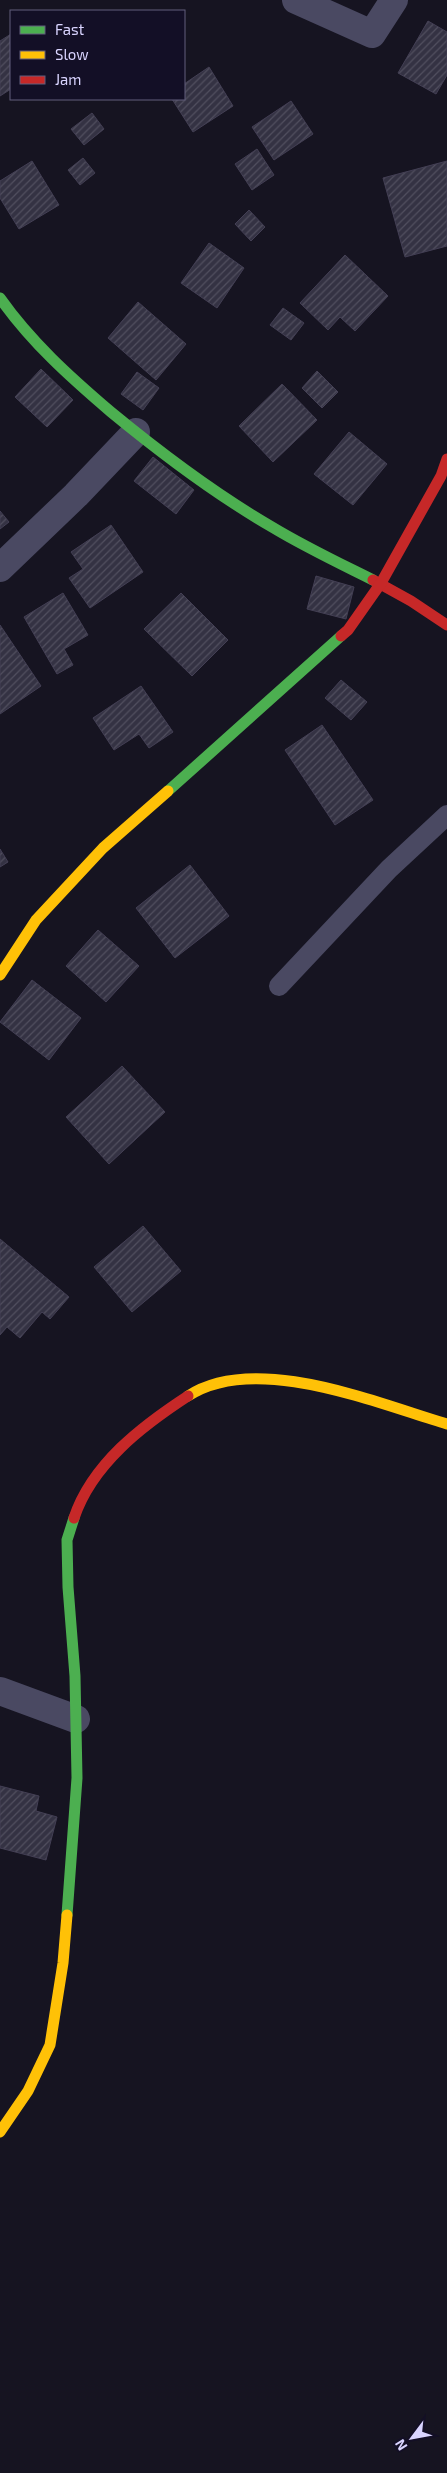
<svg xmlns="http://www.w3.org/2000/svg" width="447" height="2473" viewBox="0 0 447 2473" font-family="'Exo 2',sans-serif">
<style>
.building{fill:url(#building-hatch);stroke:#433f54}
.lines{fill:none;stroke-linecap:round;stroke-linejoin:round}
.lane{stroke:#4a4962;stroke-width:20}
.street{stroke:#4a4962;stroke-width:28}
.fast{stroke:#4caf50;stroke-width:11}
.slow{stroke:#ffc107;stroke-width:11}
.jam{stroke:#c62828;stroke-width:11}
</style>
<defs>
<pattern id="building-hatch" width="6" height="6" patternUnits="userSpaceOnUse" patternTransform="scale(1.25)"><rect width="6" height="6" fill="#343243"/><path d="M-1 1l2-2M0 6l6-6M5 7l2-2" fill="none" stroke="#514f5f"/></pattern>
</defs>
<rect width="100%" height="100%" fill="#161421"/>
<g class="building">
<polygon points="428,21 447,32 447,75 436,94 398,73"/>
<polygon points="11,34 11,89 0,96 0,41"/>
<polygon points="209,67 233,106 193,132 172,99 184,99 184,84"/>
<polygon points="291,101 313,134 274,160 252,127"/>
<polygon points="92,113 104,129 84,145 71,129"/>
<polygon points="257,149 274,175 252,190 235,164"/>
<polygon points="83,158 95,173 80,185 68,170"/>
<polygon points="32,161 59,205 19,229 0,198 0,181"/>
<polygon points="447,161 447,246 405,257 383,178"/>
<polygon points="249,210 265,227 251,241 235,224"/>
<polygon points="209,243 244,268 217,308 181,283"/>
<polygon points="345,255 388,296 355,331 340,317 328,330 300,303"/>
<polygon points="138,302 186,344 156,380 108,338"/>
<polygon points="283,308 304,323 291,340 270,325"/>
<polygon points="41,369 73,400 47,427 15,397"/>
<polygon points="317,371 338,392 322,408 302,388"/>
<polygon points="137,372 159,388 143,410 121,394"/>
<polygon points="282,384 317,420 273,462 239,426"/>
<polygon points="349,432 387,464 353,505 314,474"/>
<polygon points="153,457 194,490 176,514 134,481"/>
<polygon points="0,511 9,522 0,529"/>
<polygon points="111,525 143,572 90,608 69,578 83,569 71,552"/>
<polygon points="316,576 354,587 346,619 307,609"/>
<polygon points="63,593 88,635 64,649 73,665 57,674 24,617"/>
<polygon points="181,593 228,640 192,676 144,629"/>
<polygon points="0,625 41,686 0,714"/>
<polygon points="341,680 367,702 351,720 325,698"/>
<polygon points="141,686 173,732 149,748 139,734 114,750 93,718"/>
<polygon points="322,725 373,800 335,825 285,750"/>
<polygon points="0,849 8,862 0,867"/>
<polygon points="190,865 229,916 175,958 136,908"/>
<polygon points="98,930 139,966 106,1002 66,966"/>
<polygon points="32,980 81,1018 49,1060 0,1022"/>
<polygon points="122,1066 165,1112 109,1164 66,1117"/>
<polygon points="143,1226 181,1271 132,1312 94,1267"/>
<polygon points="0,1239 69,1297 50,1319 42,1312 20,1338 7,1327 0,1335"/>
<polygon points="0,1786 39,1796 36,1811 57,1817 46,1860 0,1848"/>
</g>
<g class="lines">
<polyline class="lane" points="279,986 389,869 447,815"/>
<g class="street">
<polyline points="296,0 372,34 394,0"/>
<polyline points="0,568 76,495 136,432"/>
<polyline points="0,1691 76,1719"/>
</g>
<g class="fast">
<path d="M0 298C31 342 70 377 111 412 162 454 215 494 272 527 305 547 339 563 373 580"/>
<polyline points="168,791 341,636"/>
<polyline points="67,1915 77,1778 75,1676 68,1587 67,1540 74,1518"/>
</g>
<g class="slow">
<polyline points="0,975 36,920 103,848 168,791"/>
<path d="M188 1396C255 1352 376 1403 447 1424"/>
<polyline points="0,2132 28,2091 50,2045 63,1963 67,1915"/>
</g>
<g class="jam">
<polyline points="373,580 411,601 447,625"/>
<polyline points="341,636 348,630 381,583 441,476 447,459"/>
<path d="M74 1518C92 1464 142 1426 188 1396"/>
</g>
</g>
<rect x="10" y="10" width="175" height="90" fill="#130f26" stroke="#625e7d"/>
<rect x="20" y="26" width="25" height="8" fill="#4caf50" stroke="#625e7d"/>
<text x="55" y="35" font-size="15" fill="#d9d4ff">Fast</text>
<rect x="20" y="51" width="25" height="8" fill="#ffc107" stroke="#625e7d"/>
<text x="55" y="60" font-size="15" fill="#d9d4ff">Slow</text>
<rect x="20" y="76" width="25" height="8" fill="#c62828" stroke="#625e7d"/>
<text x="55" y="85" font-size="15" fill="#d9d4ff">Jam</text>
<g transform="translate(412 2438) rotate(238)" stroke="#130f26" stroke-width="4" paint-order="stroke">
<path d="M0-4L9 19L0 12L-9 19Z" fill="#d9d4ff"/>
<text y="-8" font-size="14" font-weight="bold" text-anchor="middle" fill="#d9d4ff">N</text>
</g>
</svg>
